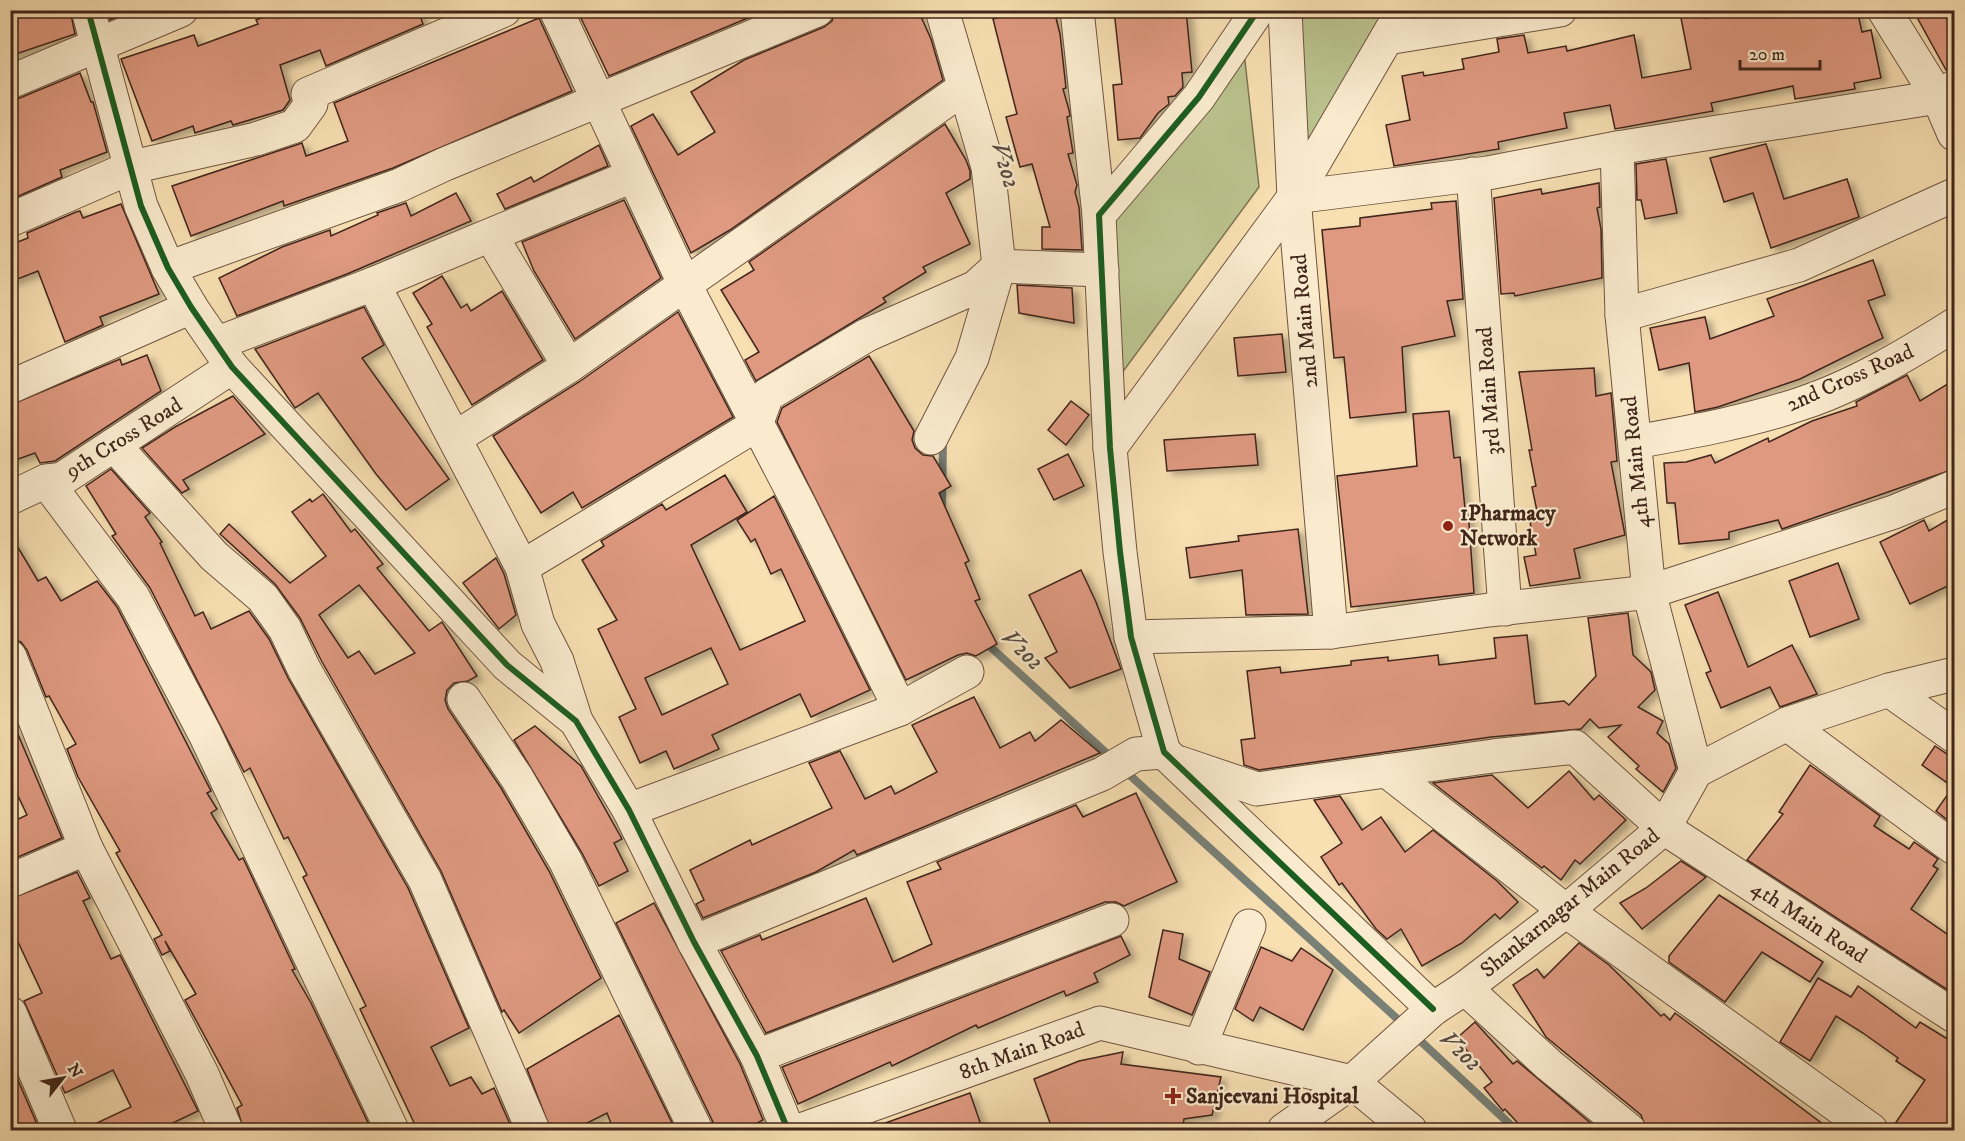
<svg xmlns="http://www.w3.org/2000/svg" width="1965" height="1141" viewBox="0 0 1965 1141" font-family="'IM FELL DW Pica',serif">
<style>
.park{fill:#bbc38e;stroke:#7e7454;stroke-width:1.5}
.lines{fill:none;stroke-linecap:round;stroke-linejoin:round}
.stream{stroke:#798076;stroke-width:8}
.building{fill:#de9980;stroke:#40251a;stroke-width:1.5;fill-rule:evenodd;filter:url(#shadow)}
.minor-casing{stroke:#6e5440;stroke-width:35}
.minor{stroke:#faebce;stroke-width:33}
.cycleway-casing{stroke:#faebce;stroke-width:10}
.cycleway{stroke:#1b5e20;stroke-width:6}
.poi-dot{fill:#8f2418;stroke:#faebce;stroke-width:2}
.labels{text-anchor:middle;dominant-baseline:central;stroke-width:4.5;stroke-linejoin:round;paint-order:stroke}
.street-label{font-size:22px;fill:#40251a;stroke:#faebce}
.poi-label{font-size:22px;font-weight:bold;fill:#40251a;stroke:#faebce;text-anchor:start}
.water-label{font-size:24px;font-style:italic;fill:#584b40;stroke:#faebce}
</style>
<defs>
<filter id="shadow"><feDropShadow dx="6" dy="4" stdDeviation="3" flood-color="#0004"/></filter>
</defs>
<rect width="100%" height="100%" fill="#f8e0b3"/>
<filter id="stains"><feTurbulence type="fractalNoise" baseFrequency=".00333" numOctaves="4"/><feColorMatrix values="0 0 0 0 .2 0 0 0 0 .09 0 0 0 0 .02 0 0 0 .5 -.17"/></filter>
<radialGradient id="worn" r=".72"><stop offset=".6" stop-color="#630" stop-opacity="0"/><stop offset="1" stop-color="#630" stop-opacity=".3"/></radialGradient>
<g class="park">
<polygon points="1287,11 1394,11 1310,151"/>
<polygon points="1240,16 1259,187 1119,377 1107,221"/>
</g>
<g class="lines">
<g class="stream">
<polyline points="942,510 943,439"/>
<polyline points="984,641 1114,760"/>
<polyline points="1123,769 1404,1025"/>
<polyline points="1413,1034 1516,1130"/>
</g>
</g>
<g class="building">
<polygon points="70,10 75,34 10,56 10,11"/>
<polygon points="108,10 131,10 110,20"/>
<polygon points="281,10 418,10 423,24 326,66 320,50 280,65 290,100 283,110 233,125 231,121 195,133 193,126 152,141 121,59 194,35 198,46 258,24 256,20"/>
<polygon points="577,10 767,10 609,76"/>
<polygon points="835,10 918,10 931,39 943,80 730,230 691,253 631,126 653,114 678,155 715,132 691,92 744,60 824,27 832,21"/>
<polygon points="1024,10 1054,10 1060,34 1066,88 1063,89 1069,110 1070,116 1067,117 1073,153 1068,154 1077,185 1075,192 1079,207 1082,250 1042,249 1042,227 1050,227 1032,164 1020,167 1006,117 1017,114 993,19"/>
<polygon points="1114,10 1186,10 1192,72 1182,73 1183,87 1175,96 1168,97 1169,104 1158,113 1140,138 1118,140 1113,85 1122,84"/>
<polygon points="1692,10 1704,10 1705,18 1748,10 1857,10 1862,32 1871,30 1881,78 1854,83 1855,89 1795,99 1793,86 1711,103 1713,111 1615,129 1610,105 1564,113 1567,128 1498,142 1499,149 1394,166 1386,125 1410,120 1402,76 1423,72 1424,76 1464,69 1462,59 1499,52 1497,39 1524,35 1528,53 1566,46 1567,51 1634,35 1642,78 1691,69 1680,13"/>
<polygon points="1913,10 1954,10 1954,68 1946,70"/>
<polygon points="539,18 572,91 393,168 284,206 283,201 191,236 172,186 302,143 306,156 348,141 334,103"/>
<polygon points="80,73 91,102 93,102 107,152 60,170 62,177 12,199 10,102"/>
<polygon points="945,124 966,160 970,171 970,179 946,193 970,244 923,267 926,272 883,298 886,302 756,381 745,360 759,352 721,290 754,270 749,262"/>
<polygon points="1766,144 1784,199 1847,179 1859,217 1771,248 1753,193 1724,202 1710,158"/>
<polygon points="599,145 608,166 505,209 497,194 531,177 534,182"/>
<polygon points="1666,159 1677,213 1645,219 1641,200 1637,200 1636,164"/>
<polygon points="1599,183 1600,207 1597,208 1601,229 1602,278 1515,296 1514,293 1501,294 1494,198 1541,189 1542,194"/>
<polygon points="456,193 471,221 347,274 237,316 219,278 282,247 330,230 331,236 378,215 377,213 406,203 411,216"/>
<polygon points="624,200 661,278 575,339 534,271 522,242"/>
<polygon points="1456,201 1463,299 1447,301 1455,336 1402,347 1406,412 1350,418 1344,357 1334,358 1322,230 1360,226 1360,218 1432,209 1431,203"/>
<polygon points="121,204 159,294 100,317 103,325 65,342 38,271 10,282 10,245 28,238 27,233 76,212 80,211 83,218"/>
<polygon points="1873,260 1885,295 1868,301 1883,338 1800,379 1718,407 1695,412 1689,363 1659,370 1650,328 1705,317 1710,339 1774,316 1767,299"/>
<polygon points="442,276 461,308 467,304 471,311 502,291 543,360 472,405 427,327 432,324 413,293"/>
<polygon points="1017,285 1072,288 1074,323 1019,313"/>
<polygon points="364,307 384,345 362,358 449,479 406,510 376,474 318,393 295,408 255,349"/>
<polygon points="678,312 733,417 582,508 573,492 541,513 493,436 579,382"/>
<polygon points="1282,334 1286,372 1238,376 1234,338"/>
<polygon points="147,355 161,391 55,461 40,463 35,453 10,462 10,405 120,359 122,365"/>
<polygon points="869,356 914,431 912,440 915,448 923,455 933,456 951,486 939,493 969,561 965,563 980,599 975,601 997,644 976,656 967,653 958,655 906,680 777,422 782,408"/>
<polygon points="1594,368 1596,396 1611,393 1617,461 1611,462 1625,535 1574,549 1580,578 1530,586 1524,557 1536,555 1530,522 1539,521 1532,487 1536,486 1529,450 1532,450 1519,372"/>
<polygon points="1907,375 1920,401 1954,380 1954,469 1782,529 1778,520 1729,532 1729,539 1679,544 1675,503 1667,503 1664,463 1686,462 1711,455 1715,463 1768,438 1769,442 1812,421 1857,406 1856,402"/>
<polygon points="233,396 265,434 183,480 189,489 182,493 142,448 175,427"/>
<polygon points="1071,401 1089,415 1066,445 1048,430"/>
<polygon points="1449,411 1454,458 1460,457 1465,509 1468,509 1474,593 1351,607 1337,476 1417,466 1413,414"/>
<polygon points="1255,434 1258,465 1167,471 1164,440"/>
<polygon points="1068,454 1084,486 1054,500 1038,469"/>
<polygon points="111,469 150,513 145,517 162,542 160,543 195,616 203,612 211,629 249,611 269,639 288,678 408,888 469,1028 431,1047 450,1086 471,1077 482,1094 494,1088 513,1131 418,1131 360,1009 366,1006 303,877 307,875 288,837 284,839 250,768 244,772 150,588 112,536 116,534 86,486"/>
<path d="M725 475 747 512 691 545 740 650 805 621 781 569 771 574 755 539 751 542 737 520 774 496 870 690 811 717 800 694 712 735 719 749 674 769 666 751 640 763 619 717 636 709 598 629 617 620 582 560 604 546 601 541 662 504 666 510ZM711 648 728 684 662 715 645 678Z"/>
<path d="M323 494 351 532 355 529 383 564 377 568 429 631 442 622 477 676 468 681 454 683 447 690 445 700 448 709 501 788 549 871 601 978 519 1033 504 1010 502 1012 441 871 321 660 300 618 275 584 220 534 229 524 290 583 326 556 292 512 310 499 312 502ZM359 585 415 653 375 674 359 651 348 658 319 615Z"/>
<polygon points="1954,516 1954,583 1910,604 1880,542 1924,520 1929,531"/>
<polygon points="1298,529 1308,614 1246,615 1242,570 1190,578 1186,548 1239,541 1238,536"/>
<polygon points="10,534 38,581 46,577 61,601 97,581 117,607 211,791 207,793 217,809 211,813 239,860 243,858 295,969 292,970 311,1003 372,1131 244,1131 237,1108 242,1105 185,1000 196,994 165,941 170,951 162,955 154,939 162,935 116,853 120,851 78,777 67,749 76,744 49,696 46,697 27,650 21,642 10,639"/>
<polygon points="496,558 504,574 516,615 499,629 463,583"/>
<polygon points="1838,563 1859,619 1810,637 1789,581"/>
<polygon points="1081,570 1096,602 1121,669 1070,688 1045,658 1057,652 1029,595"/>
<polygon points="1718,592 1748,667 1792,645 1817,694 1780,707 1770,687 1721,708 1706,673 1711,671 1685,605"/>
<polygon points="1628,613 1633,655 1651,672 1655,690 1638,707 1663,721 1657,733 1669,744 1676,768 1663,792 1636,769 1639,766 1608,737 1621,725 1599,728 1590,719 1581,729 1491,737 1259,770 1244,765 1241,740 1255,738 1247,671 1280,667 1281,673 1351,665 1351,661 1388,657 1388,661 1438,655 1439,665 1496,658 1494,638 1527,635 1535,704 1564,701 1569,705 1596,676 1588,618"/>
<polygon points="974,697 1000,748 1030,732 1035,741 1061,720 1100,753 857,855 854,850 816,872 703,918 696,904 704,900 690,870 750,840 752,845 832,808 809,763 840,751 865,799 891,786 895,794 937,772 912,725"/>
<polygon points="10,709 13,716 11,718 62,838 18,857 10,842 10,823 27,815 10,779"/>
<polygon points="535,726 581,766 622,839 614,843 628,871 599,886 582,853 514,740"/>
<polygon points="1935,746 1954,759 1954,825 1936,811 1953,787 1922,765"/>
<polygon points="1810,765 1880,816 1874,826 1909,849 1914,842 1938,859 1933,866 1938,869 1911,909 1954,939 1954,994 1747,860 1783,814 1779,812"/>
<polygon points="1569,771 1594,800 1599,795 1626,820 1580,864 1575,860 1561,880 1544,866 1542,868 1433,783 1492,775 1528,808"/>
<polygon points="1136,793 1177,882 1124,906 1116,902 1105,902 766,1033 721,951 760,935 762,940 866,898 893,962 932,944 907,882 941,869 937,862 1076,805 1083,817"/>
<polygon points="1340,796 1362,830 1381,817 1405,852 1433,830 1497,881 1518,902 1500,919 1495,914 1462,943 1422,966 1401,929 1387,939 1376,929 1342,883 1339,885 1321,857 1342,843 1314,800"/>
<polygon points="1681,861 1706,877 1642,929 1620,903 1646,888"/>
<polygon points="77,872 90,898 83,901 111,959 120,955 198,1111 156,1131 80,1131 131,1107 113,1070 65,1093 24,1001 42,993 10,925 10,899"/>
<polygon points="1719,895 1823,962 1810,982 1762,952 1725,1002 1669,962 1669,956"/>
<polygon points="654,903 740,1064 763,1120 742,1131 715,1131 713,1122 616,923"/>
<polygon points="1163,930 1183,934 1179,959 1210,972 1192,1015 1149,997"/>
<polygon points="1121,936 1130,955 1094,973 1098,982 1066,996 1064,991 978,1028 976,1025 892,1066 890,1062 798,1104 782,1067"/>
<polygon points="1579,943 1609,965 1661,1016 1664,1014 1670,1020 1675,1013 1832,1131 1647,1131 1641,1115 1546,1037 1513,985 1537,969 1544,978"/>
<polygon points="1261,947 1292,961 1301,948 1333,970 1303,1030 1260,1007 1253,1021 1235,1009"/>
<polygon points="1818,978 1851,997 1858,986 1916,1028 1920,1022 1954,1043 1954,1131 1890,1131 1925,1080 1896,1061 1898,1058 1863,1033 1836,1016 1810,1061 1780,1042"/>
<polygon points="619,1015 674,1127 665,1131 614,1131 607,1113 571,1131 551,1131 527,1069"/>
<polygon points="1475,1022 1513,1064 1517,1061 1600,1131 1525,1131 1505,1109 1503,1111 1484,1088 1492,1082 1457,1038"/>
<polygon points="1123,1052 1121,1064 1221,1077 1212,1115 1184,1119 1182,1131 1053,1131 1034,1079 1079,1061"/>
<polygon points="10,1062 40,1131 10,1131"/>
<polygon points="970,1093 983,1131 871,1131 871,1128"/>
</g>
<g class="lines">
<defs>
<g id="minor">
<polyline points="88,10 141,206 168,268 191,307 232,367 507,665 576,721 629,810 694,942 757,1056 788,1130"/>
<polyline points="556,10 685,285 799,504 900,709"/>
<polyline points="942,10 988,167 999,266 1102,270"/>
<polyline points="1077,10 1099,215"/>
<polyline points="1258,10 1199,97 1099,215 1110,448 1120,552 1131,637 1164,752 1433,1009"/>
<polyline points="1285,10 1294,197 1331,632"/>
<polyline points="1884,10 1938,97 1954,134"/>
<polyline points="1387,38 1560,10"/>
<polyline points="10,82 181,10"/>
<polyline points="1617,148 1622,315 1649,592 1696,771"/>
<polyline points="1473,174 1505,609"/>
<polyline points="1294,197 1488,173 1617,148 1938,97 1954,87"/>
<polyline points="10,220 132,167 256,139 295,126 311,104 308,94 504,10"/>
<polyline points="491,236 569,366"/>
<polyline points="168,268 400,185 445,164 817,10"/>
<polyline points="373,284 522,567 538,624 557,661 576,721"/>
<polyline points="1622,315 1799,265 1954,195"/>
<polyline points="218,343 373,284 632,176"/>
<polyline points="10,387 191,307"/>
<polyline points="455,438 569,366 964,88"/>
<path d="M1635 442C1690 432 1747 422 1800 404 1853 387 1908 354 1954 325"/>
<polyline points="114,445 214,556 263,598 285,629 304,669 425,880 533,1130"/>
<polyline points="1110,448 1294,197 1403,10"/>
<polyline points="46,481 133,597 205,734 392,1130"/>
<polyline points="10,498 46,481 62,479 232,367"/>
<polyline points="522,567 756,425 767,395 867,335 976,287 999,266 972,358 931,438"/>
<polyline points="1131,637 1331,632 1489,610 1649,592 1894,512 1954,487"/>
<polyline points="10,657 86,848 202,1074 226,1130"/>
<polyline points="1889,690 1954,736"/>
<polyline points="464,699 517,778 566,862 696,1130"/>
<polyline points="1787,724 1954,848"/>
<polyline points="1180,763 1257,789 1493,756 1575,747 1664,828 1954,1016"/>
<polyline points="1387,771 1566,911 1871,1130"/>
<polyline points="629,810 900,709 967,672"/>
<polyline points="10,881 86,848"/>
<polyline points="694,942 1102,774 1136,754 1164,752"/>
<polyline points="1465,988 1549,1065 1629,1130"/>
<polyline points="10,1013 60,1130"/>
<polyline points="1199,1048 1249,926"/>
<polyline points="757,1056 1112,920"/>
<polyline points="801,1130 1100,1023 1352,1082 1410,1130"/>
<polyline points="1284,1130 1352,1082 1433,1009 1465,988 1566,911 1664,828 1696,771 1787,724 1889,690 1954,674"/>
</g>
</defs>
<use href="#minor" class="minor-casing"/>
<use href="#minor" class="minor"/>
<defs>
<g id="cycleway">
<polyline points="88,10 141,206 168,268 191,307 232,367 507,665 576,721 629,810 694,942 757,1056 788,1130"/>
<polyline points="1258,10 1199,97 1099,215 1110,448 1120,552 1131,637 1164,752 1433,1009"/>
</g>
</defs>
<use href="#cycleway" class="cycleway-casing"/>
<use href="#cycleway" class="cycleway"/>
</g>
<g class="poi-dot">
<circle cx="1448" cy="526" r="6"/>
<path d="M1170 1087h6v6h6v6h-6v6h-6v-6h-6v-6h6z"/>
</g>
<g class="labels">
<g class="street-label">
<text transform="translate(1305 321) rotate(-95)">2nd Main Road</text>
<text transform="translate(1850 378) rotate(-24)">2nd Cross Road</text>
<text transform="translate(1489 391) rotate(-94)">3rd Main Road</text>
<text transform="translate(124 438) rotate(-32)">9th Cross Road</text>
<text transform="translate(1636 462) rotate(-96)">4th Main Road</text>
<text transform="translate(1570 903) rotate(-39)">Shankarnagar Main Road</text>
<text transform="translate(1809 922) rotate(33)">4th Main Road</text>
<text transform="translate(1022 1051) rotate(-20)">8th Main Road</text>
</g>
<g class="poi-label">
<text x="1460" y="513">1Pharmacy<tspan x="1460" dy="25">Network</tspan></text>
<text x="1186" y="1096">Sanjeevani Hospital</text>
</g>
<g class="water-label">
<text transform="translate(1005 165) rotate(73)">V202</text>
<text transform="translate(1022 650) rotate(44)">V202</text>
<text transform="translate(1460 1051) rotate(43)">V202</text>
</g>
</g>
<rect width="1965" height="1141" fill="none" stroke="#f8e0b3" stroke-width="36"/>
<rect x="12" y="12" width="1941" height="1117" fill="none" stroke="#40251a" stroke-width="3"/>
<rect x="18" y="18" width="1929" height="1105" fill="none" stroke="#40251a" stroke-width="1.5"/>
<g transform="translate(63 1078) rotate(59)" stroke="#faebce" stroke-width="4.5" paint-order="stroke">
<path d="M0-4.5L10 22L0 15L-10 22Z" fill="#40251a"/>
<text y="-9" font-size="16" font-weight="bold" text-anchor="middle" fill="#40251a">N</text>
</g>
<path d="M1740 60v9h80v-9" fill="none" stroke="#40251a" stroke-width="3"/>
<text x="1749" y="60" font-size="18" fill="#40251a" stroke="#faebce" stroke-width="4.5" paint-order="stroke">20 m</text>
<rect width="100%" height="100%" filter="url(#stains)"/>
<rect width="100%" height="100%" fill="url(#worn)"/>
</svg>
